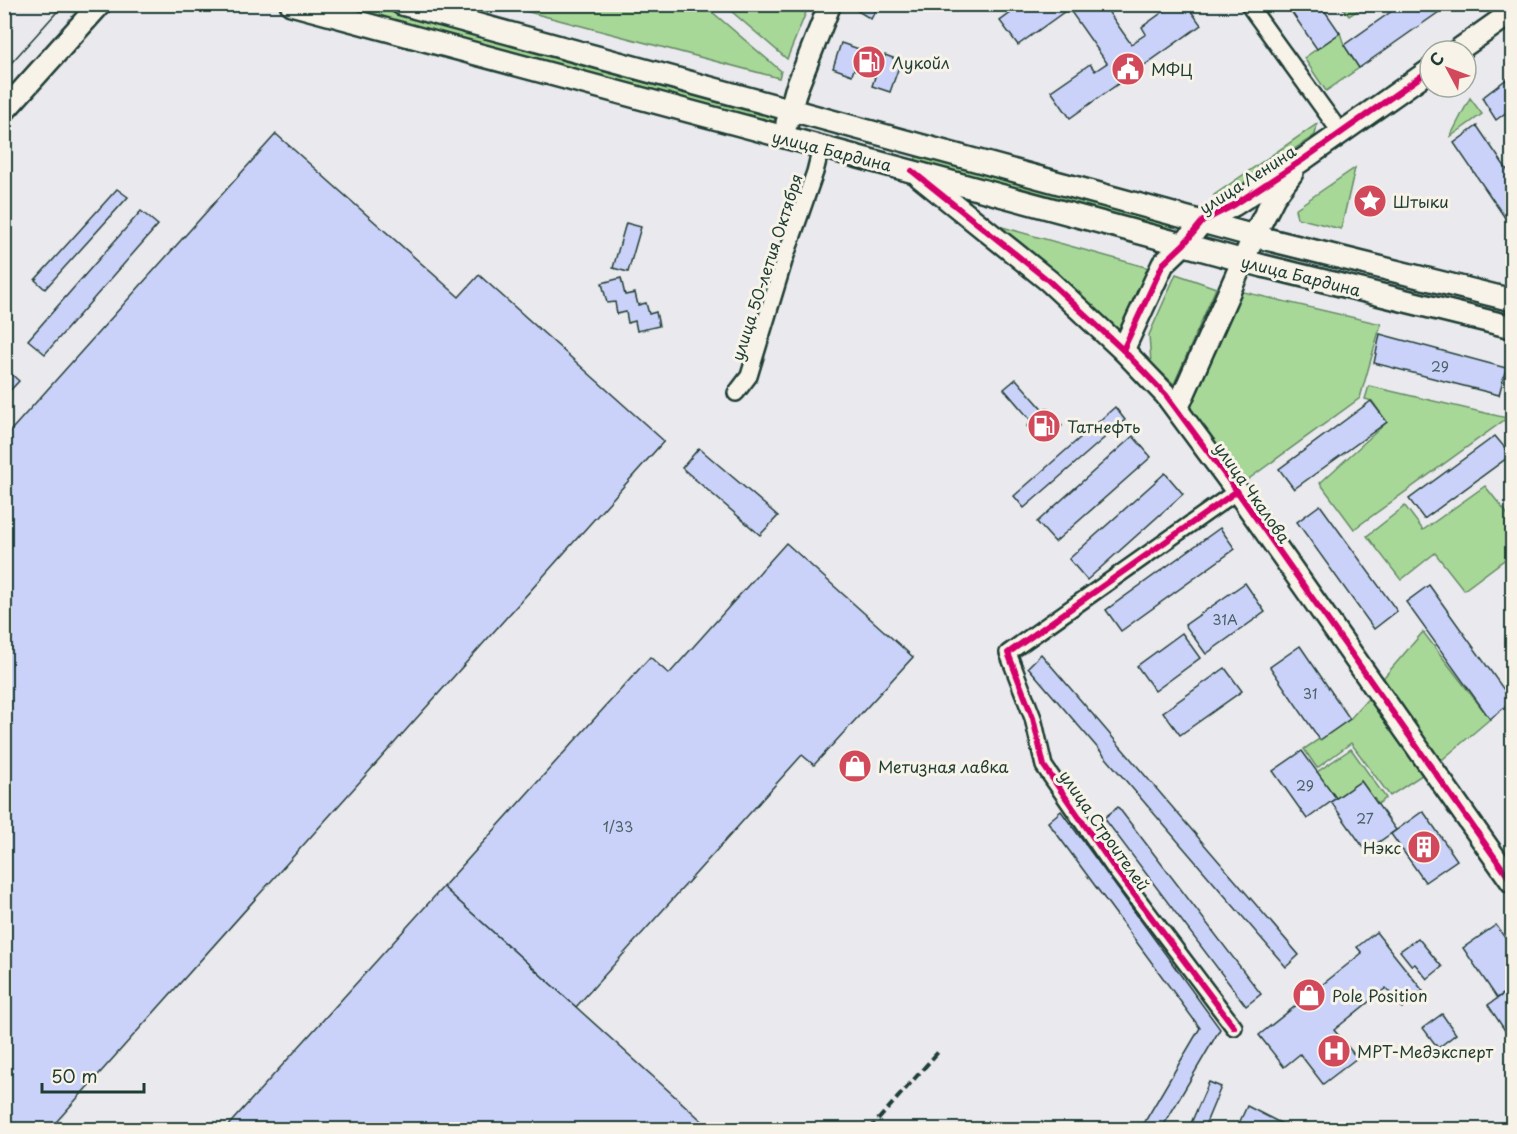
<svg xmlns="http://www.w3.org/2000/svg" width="1517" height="1134" viewBox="0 0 1517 1134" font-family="'Playpen Sans',sans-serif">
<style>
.green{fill:#a8d898;stroke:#648a66;stroke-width:1.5}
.building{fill:#cbd2fa;stroke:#1f3d34;stroke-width:1.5}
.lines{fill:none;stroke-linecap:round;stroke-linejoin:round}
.street-casing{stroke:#1f3d34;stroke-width:20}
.secondary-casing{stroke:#1f3d34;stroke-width:26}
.street{stroke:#f7f3e8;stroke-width:15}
.secondary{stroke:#f7f3e8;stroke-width:21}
.tram{stroke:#1f3d34;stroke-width:1.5}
.rail{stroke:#1f3d34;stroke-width:4;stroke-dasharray:9 4.5;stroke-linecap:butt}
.cycleway-casing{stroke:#f7f3e8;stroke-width:10}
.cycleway{stroke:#d6006c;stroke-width:6}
.labels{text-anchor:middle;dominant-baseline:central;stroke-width:6;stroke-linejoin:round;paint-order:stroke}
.number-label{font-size:14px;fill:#4a6266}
.poi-label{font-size:16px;fill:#1f3d34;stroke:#f7f3e8;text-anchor:start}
.street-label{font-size:16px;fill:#1f3d34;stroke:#f7f3e8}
</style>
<rect width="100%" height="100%" fill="#eae9ed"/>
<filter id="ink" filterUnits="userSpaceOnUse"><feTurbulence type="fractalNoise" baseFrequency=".0167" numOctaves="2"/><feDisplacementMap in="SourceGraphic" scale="12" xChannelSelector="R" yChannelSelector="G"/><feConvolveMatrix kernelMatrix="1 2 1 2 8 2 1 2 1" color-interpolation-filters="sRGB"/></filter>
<g filter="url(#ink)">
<g class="green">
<polygon points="317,5 363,5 777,113 774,123"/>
<polygon points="502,5 704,5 781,71 779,78"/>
<polygon points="724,5 809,5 787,59"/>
<polygon points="1341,5 1366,5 1349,16"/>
<polygon points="1340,33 1344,45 1359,68 1326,91 1304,58"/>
<polygon points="1470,98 1482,114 1450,137"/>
<polygon points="1317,124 1315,135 1221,198 1214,195"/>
<polygon points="918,151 1176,221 1170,232 915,161"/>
<polygon points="1355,168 1341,229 1297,218 1295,209"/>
<polygon points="995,225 1156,270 1133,324 1119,331"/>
<polygon points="1176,274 1216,288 1174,384 1151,363 1149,335"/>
<polygon points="1235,290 1381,324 1360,398 1239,486 1183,408"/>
<polygon points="1369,386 1507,418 1354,529 1320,483 1387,422 1372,401 1365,399"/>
<polygon points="1485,486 1512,520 1512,554 1464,590 1435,553 1401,580 1367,536 1405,506 1423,530"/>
<polygon points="1423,632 1490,719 1436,765 1378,684"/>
<polygon points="1373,693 1428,771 1390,796 1351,743 1317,768 1304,749 1350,719"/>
<polygon points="1351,749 1386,798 1378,804 1361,781 1336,798 1317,772"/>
</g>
<g class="building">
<polygon points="846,4 879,4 871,19"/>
<polygon points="1023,4 1075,4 1018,45 1000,21"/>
<polygon points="1075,4 1103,4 1131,44 1146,34 1142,27 1174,4 1186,4 1201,25 1070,118 1051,91 1090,64 1095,71 1107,63 1069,9"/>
<polygon points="1286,4 1320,4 1340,33 1317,49"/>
<polygon points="1402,4 1449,5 1359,68 1344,45"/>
<polygon points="841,43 862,50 859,58 881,66 885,55 901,61 890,92 872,86 875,77 854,69 852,75 833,68"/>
<polygon points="1512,75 1512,108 1496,120 1482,98"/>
<polygon points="1477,126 1512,177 1512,228 1454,143"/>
<polygon points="276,134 459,297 479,275 664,441 49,1130 4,1130 4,438"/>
<polygon points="117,189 128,197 45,289 35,280"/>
<polygon points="141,211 158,225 45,354 28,340"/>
<polygon points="626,223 641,227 628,272 613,268"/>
<polygon points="621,278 625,295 635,293 638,305 646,303 649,314 656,312 659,326 637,331 635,321 628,323 626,312 617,314 615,302 607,303 602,283"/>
<polygon points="1380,334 1506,368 1499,395 1374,363"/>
<polygon points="7,370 19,381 4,397 4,373"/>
<polygon points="1016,379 1046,413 1034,424 1004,389"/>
<polygon points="1371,401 1387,422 1294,489 1279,469"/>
<polygon points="1115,407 1125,420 1024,508 1014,496"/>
<polygon points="1047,408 1062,426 1042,443 1027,426"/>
<polygon points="1133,436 1151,457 1055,542 1037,522"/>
<polygon points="1495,436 1511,455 1424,519 1409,499"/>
<polygon points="699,448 778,516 760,535 682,468"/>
<polygon points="1165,473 1183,494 1087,580 1069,559"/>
<polygon points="1320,505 1397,611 1374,629 1297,522"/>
<polygon points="1220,528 1235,549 1121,631 1106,610"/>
<polygon points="786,543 913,657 814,765 802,755 576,1007 443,887 650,657 669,674"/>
<polygon points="1245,583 1265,612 1206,654 1185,625"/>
<polygon points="1429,585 1512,701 1490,719 1406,602"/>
<polygon points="1182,633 1200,658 1155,691 1137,666"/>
<polygon points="1300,646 1350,719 1320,740 1270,667"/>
<polygon points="1041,654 1299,955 1286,967 1028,667"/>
<polygon points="1225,668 1242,691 1180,735 1163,712"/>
<polygon points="1302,751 1336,798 1307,819 1273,771"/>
<polygon points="1361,781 1396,830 1366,851 1331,802"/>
<polygon points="1118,807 1261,994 1246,1006 1104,818"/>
<polygon points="1061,811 1220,1029 1161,1130 1140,1130 1200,1028 1048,822"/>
<polygon points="1423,811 1457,860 1425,882 1391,834"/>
<polygon points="443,887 576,1007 712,1130 224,1130"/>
<polygon points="1496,925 1512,948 1512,988 1497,998 1463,948"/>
<polygon points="1376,932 1423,991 1402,1008 1386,988 1334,1030 1357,1058 1323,1084 1300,1054 1284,1067 1259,1035 1362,953 1357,947"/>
<polygon points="1418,938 1442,967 1427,979 1415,964 1412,966 1400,951"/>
<polygon points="1510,990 1512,993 1512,1041 1488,1005"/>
<polygon points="1442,1014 1456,1034 1438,1048 1423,1028"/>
<polygon points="1209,1082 1221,1087 1203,1130 1188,1130"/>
<polygon points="1247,1106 1294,1130 1236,1130"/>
</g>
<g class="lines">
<defs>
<g id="street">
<polyline points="1248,4 1341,133"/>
<polyline points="736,393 749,376 784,261 815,172 821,148"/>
<polyline points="1234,1027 1115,869 1044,766 1033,718 1008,653 1237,491"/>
</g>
<g id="secondary">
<polyline points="291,4 1263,266 1512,327"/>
<polyline points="402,4 1254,236 1512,300"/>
<polyline points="1457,51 1512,12"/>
<polyline points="4,111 100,4"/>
<polyline points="787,123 796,90 830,4"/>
<polyline points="920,177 1049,281 1123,350 1166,395 1237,491 1512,882"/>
<polyline points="1123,350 1163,264 1184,244 1203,221 1234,205 1301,161 1430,70"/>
<polyline points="1177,409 1254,236 1274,197 1292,173"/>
</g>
</defs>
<use href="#street" class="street-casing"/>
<use href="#secondary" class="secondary-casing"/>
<use href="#street" class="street"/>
<use href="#secondary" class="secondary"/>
<polyline class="tram" points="4,71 64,4"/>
<polyline class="rail" points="869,1130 939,1051"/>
<defs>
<g id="cycleway">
<polyline points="912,171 1049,281 1123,350 1166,395 1237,491 1512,882"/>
<polyline points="1123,350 1163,264 1184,244 1203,221 1234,205 1301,161 1430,70"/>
<polyline points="1234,1027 1115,869 1044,766 1033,718 1008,653 1237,491"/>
</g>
</defs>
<use href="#cycleway" class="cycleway-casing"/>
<use href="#cycleway" class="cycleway"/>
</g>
</g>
<defs>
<symbol id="fuel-disc" viewBox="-11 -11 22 22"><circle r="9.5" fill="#d1495b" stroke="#f7f3e8"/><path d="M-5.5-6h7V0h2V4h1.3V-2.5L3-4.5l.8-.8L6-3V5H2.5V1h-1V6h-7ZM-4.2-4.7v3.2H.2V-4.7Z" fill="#fff"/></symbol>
<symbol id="civic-disc" viewBox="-11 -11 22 22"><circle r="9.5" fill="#d1495b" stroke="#f7f3e8"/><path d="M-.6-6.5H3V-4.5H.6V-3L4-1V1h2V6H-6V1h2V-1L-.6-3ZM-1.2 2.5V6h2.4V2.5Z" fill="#fff"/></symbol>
<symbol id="sight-disc" viewBox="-11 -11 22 22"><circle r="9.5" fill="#d1495b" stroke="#f7f3e8"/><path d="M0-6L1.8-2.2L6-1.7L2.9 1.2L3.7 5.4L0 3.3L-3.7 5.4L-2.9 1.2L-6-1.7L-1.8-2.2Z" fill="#fff"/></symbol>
<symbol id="shop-disc" viewBox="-11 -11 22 22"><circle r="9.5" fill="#d1495b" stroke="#f7f3e8"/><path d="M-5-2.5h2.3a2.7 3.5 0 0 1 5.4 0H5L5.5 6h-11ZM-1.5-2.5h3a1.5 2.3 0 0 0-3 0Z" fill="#fff"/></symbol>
<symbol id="building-disc" viewBox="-11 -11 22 22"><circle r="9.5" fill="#d1495b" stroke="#f7f3e8"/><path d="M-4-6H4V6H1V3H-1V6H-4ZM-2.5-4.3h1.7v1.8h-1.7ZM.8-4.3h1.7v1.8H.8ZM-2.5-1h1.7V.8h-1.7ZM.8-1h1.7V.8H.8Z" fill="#fff"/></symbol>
<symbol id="hospital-disc" viewBox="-11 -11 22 22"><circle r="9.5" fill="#d1495b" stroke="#f7f3e8"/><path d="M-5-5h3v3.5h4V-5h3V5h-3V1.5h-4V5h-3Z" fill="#fff"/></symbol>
</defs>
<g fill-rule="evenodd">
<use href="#fuel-disc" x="850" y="43" width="38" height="38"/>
<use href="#civic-disc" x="1109" y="50" width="38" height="38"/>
<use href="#sight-disc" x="1351" y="182" width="38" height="38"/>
<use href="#fuel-disc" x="1025" y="407" width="38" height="38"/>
<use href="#shop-disc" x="836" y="747" width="38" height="38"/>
<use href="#building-disc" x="1405" y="828" width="38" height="38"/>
<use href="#shop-disc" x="1290" y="976" width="38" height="38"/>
<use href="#hospital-disc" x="1315" y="1032" width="38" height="38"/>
</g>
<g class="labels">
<g class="number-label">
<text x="1440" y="366">29</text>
<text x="1225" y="619">31А</text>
<text x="1310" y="693">31</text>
<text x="1305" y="785">29</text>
<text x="1365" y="818">27</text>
<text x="618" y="826">1/33</text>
</g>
<g class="poi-label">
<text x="892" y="62">Лукойл</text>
<text x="1151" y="69">МФЦ</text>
<text x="1393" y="201">Штыки</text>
<text x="1067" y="426">Татнефть</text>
<text x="878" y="766">Метизная лавка</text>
<text x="1401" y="847" text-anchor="end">Нэкс</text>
<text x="1332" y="995">Pole Position</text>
<text x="1357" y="1051">МРТ-Медэксперт</text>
</g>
<g class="street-label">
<text transform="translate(832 150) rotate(14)">улица Бардина</text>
<text transform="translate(1247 179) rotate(-33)">улица Ленина</text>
<text transform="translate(766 267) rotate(-72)">улица 50-летия Октября</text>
<text transform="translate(1301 275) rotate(14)">улица Бардина</text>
<text transform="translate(1253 492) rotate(55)">улица Чкалова</text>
<text transform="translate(1105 830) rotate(55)">улица Строителей</text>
</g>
</g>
<rect width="1517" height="1134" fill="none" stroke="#f7f3e8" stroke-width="24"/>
<rect x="12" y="12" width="1493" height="1110" fill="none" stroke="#1f3d34" stroke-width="2" filter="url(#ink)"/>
<g transform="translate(1448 69) rotate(311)"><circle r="28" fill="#f7f3e8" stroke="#a1aaa0" stroke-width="1.5"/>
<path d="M0-4.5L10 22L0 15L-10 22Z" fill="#d1495b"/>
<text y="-9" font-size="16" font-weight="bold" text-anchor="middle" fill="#1f3d34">С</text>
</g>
<path d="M42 1083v9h102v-9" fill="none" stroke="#1f3d34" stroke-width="3"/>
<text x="51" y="1083" font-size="18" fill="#1f3d34" stroke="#f7f3e8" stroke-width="4.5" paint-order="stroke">50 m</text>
</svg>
